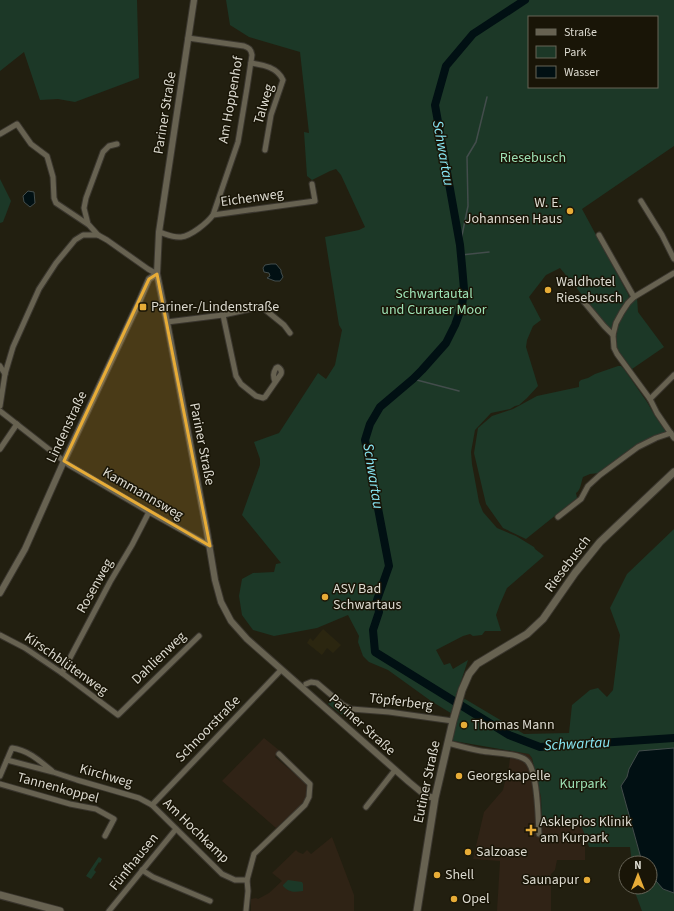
<svg xmlns="http://www.w3.org/2000/svg" width="674" height="911" viewBox="0 0 674 911" font-family="'Source Sans 3',sans-serif">
<style>
.built{fill:#2b2610}
.education{fill:#2f2315}
.medical{fill:#302316}
.green{fill:#1c3827;fill-rule:evenodd}
.water{fill:#011013;stroke:#434d4c}
.lines{fill:none;stroke-linecap:round;stroke-linejoin:round}
.stream{stroke:#434d4c;stroke-width:1.5}
.river{stroke:#011013;stroke-width:8}
.minor-casing{stroke:#3a362e;stroke-width:7}
.tertiary-casing{stroke:#3a362e;stroke-width:8}
.secondary-casing{stroke:#3a362e;stroke-width:9}
.minor{stroke:#676251;stroke-width:5}
.tertiary{stroke:#676251;stroke-width:6}
.secondary{stroke:#676251;stroke-width:7}
.marked{fill:#e7ac37;fill-opacity:0.2;stroke:#e7ac37;stroke-width:3;stroke-linejoin:round}
.poi-dot{fill:#e7ac37;stroke:#191507;stroke-width:1.5}
.labels{text-anchor:middle;dominant-baseline:central;stroke-width:3;stroke-linejoin:round;paint-order:stroke}
.street-label{font-size:14px;fill:#dcdad0;stroke:#191507}
.park-label{font-size:14px;fill:#9de1b4;stroke:#191507}
.poi-label{font-size:14px;fill:#dcdad0;stroke:#191507;text-anchor:start}
.water-label{font-size:15px;font-style:italic;fill:#88e7f5;stroke:#191507}
</style>
<rect width="100%" height="100%" fill="#221f10"/>
<polygon class="built" points="323,629 341,645 333,653 327,648 322,655 307,643 310,638 313,641"/>
<polygon class="education" points="332,837 354,895 354,911 251,911 251,899 256,898 258,899 269,893 282,881 272,873 296,850 298,852 303,854 307,850 311,854"/>
<g class="medical">
<polygon points="264,738 280,751 275,757 308,785 306,798 303,802 297,809 276,828 222,781"/>
<polygon points="511,750 529,754 532,758 541,797 542,824 579,821 585,835 585,860 557,860 555,870 551,874 551,911 497,911 500,861 473,859 484,812 503,790 509,766"/>
</g>
<g class="green">
<polygon points="0,0 137,0 139,78 75,102 58,99 40,100 24,52 0,71"/>
<path d="M226 0H674V146L582 209 628 294 629 297 626 301 611 330 560 268 546 275 529 297 541 320 533 326 527 340 526 347 538 386 527 398 519 405 515 406 510 409 491 413 475 430 471 452 472 464 479 502 483 512 497 528 516 536 534 547 535 549 544 556 507 588 500 604 496 615 501 631H485L482 635 473 636 470 634 463 636 436 650 444 665 450 663 453 669 468 660 456 697 465 699 524 734 569 733 572 705 590 690 598 688 607 697 613 690 620 635 610 608 627 574 674 529V750L629 769 627 777 621 786 642 863H632L630 847H589L585 835 579 821 542 824 541 797 532 758 529 754 448 740 454 715 431 701 388 670 369 662 363 656 358 642 359 636 348 615 317 628 274 636 253 630 242 615 239 596 242 579 253 573 274 572 276 564 281 563 242 515 260 465V459L254 442 279 433 318 373 326 379 335 365 342 330 339 325 325 237 359 230 365 227 341 175 336 169 330 171 312 180 307 176 304 132 309 133 300 52 249 37 230 25ZM529 17H657V87H529Z"/>
<polygon points="0,179 11,201 3,222 0,223"/>
<path d="M637 298 638 312 664 347 632 369 619 352 617 351C616 346 614 340 615 334 616 323 627 305 637 298Z"/>
<path d="M618 366H621L624 369 647 402 655 416 665 430V432L663 433 654 436 636 446 599 473 590 474 583 477C581 482 581 490 576 493L577 498 526 539 503 528 486 504 474 453 478 428 492 416 513 409 537 396 579 387V382L581 380 588 378 595 374Z"/>
<polygon points="332,698 351,709 345,717 328,704"/>
<polygon points="99,857 102,859 100,863 99,862 94,870 96,872 91,879 86,876 98,858"/>
<polygon points="650,874 663,889 674,893 674,911 642,911 636,895 635,887 650,887"/>
<path d="M288 880 302 882 303 884V891C295 892 289 893 283 886V885Z"/>
</g>
<g class="water">
<polygon points="28,191 34,192 35,203 30,207 24,202 23,196"/>
<polygon points="271,264 276,264 281,270 281,272 283,277 280,281 275,281 267,278 270,276 269,273 264,272 263,268 265,265"/>
<polygon points="674,748 674,893 663,889 650,874 650,863 642,863 642,862 621,786 627,777 629,769 639,751"/>
</g>
<g class="lines">
<g class="stream">
<polyline points="460,245 468,206 467,157 476,142 487,97"/>
<polyline points="461,255 489,252"/>
<polyline points="413,379 459,391"/>
</g>
<polyline class="river" points="525,0 473,34 446,66 435,105 460,245 462,266 464,289 462,306 455,325 446,343 422,370 413,379 380,407 370,424 365,440 389,566 377,600 379,612 373,630 375,652 509,735 540,747 674,738"/>
<defs>
<g id="minor">
<path d="M188 38 244 46C249 48 251 49 252 55L247 88 238 142 213 215"/>
<path d="M251 63C263 65 277 67 283 80L271 115 265 150"/>
<polyline points="0,134 17,124 31,144 47,156 53,177 54,198 56,203 89,225 98,235"/>
<polyline points="641,201 662,235 674,259"/>
<polyline points="88,224 84,208 86,198 103,152 109,146 117,144"/>
<path d="M159 232C166 234 173 238 181 237 191 236 207 223 213 215L315 201 312 184"/>
<polyline points="599,235 634,297"/>
<polyline points="674,273 634,297 628,303 622,312 616,323 613,335 614,348 617,354 650,399 657,413 674,438"/>
<polyline points="584,302 604,326 613,335"/>
<path d="M223 315 236 376 241 384 256 396 263 398 265 397 281 374C282 371 281 369 278 367L276 368C273 373 273 376 275 382"/>
<polyline points="167,322 223,315 260,307 263,308 284,325 290,333"/>
<polyline points="0,366 5,374"/>
<polyline points="650,399 674,375"/>
<polyline points="0,406 5,374 13,347 39,289 56,263 75,240 83,235 98,235 107,240 148,269 157,274"/>
<polyline points="0,411 69,465 149,512 210,546"/>
<polyline points="0,449 17,424"/>
<polyline points="558,517 581,499 588,486 600,475 638,447 656,438 671,433"/>
<polyline points="0,635 25,648 62,673 118,715 199,636"/>
<polyline points="62,673 110,582 132,545 149,512"/>
<polyline points="306,684 311,682 317,683 343,705 351,709 389,712 453,721"/>
<path d="M448 743C459 746 470 749 481 751 492 753 517 753 526 760 538 768 538 819 539 834"/>
<polyline points="7,760 53,772 77,780 139,798 152,805 222,874 235,880 247,880"/>
<path d="M0 776 12 748C28 750 40 761 52 771"/>
<polyline points="0,784 70,804 96,809 114,819 105,836"/>
<polyline points="152,805 281,670"/>
<polyline points="366,807 395,770"/>
<polyline points="142,870 153,877 210,901"/>
<polyline points="109,911 176,829"/>
<polyline points="246,911 248,891 247,880 254,854 305,805 309,797 310,784 279,754"/>
</g>
<g id="tertiary">
<polyline points="194,0 159,232 157,274 167,322 207,532 215,580 221,602 231,621 247,639 409,782 426,796 435,798"/>
<polyline points="0,593 25,549 64,461 138,304 149,279 157,274"/>
</g>
<g id="secondary">
<polyline points="0,895 60,911"/>
<polyline points="417,911 435,798 453,721 462,690 469,674 477,664 527,634 543,619 575,573 600,542 674,472"/>
</g>
</defs>
<use href="#minor" class="minor-casing"/>
<use href="#tertiary" class="tertiary-casing"/>
<use href="#secondary" class="secondary-casing"/>
<use href="#minor" class="minor"/>
<use href="#tertiary" class="tertiary"/>
<use href="#secondary" class="secondary"/>
</g>
<path class="marked" d="M157 274 210 546 64 461 149 279Z"/>
<g class="poi-dot">
<circle cx="570" cy="211" r="4"/>
<circle cx="548" cy="290" r="4"/>
<rect x="139" y="303" width="8" height="8" rx="2"/>
<circle cx="325" cy="597" r="4"/>
<circle cx="464" cy="725" r="4"/>
<circle cx="459" cy="776" r="4"/>
<path d="M529 824h4v4h4v4h-4v4h-4v-4h-4v-4h4z"/>
<circle cx="468" cy="852" r="4"/>
<circle cx="437" cy="875" r="4"/>
<circle cx="587" cy="880" r="4"/>
<circle cx="454" cy="899" r="4"/>
</g>
<g class="labels">
<g class="street-label">
<text transform="translate(231 100) rotate(-80)">Am Hoppenhof</text>
<text transform="translate(264 104) rotate(-74)">Talweg</text>
<text transform="translate(165 113) rotate(-81)">Pariner Straße</text>
<text transform="translate(252 198) rotate(-8)">Eichenweg</text>
<text transform="translate(67 427) rotate(-65)">Lindenstraße</text>
<text transform="translate(202 444) rotate(79)">Pariner Straße</text>
<text transform="translate(143 494) rotate(30)">Kammannsweg</text>
<text transform="translate(568 564) rotate(-53)">Riesebusch</text>
<text transform="translate(95 586) rotate(-61)">Rosenweg</text>
<text transform="translate(159 658) rotate(-44)">Dahlienweg</text>
<text transform="translate(66 664) rotate(35)">Kirschblütenweg</text>
<text transform="translate(401 702) rotate(7)">Töpferberg</text>
<text transform="translate(362 725) rotate(42)">Pariner Straße</text>
<text transform="translate(208 729) rotate(-46)">Schnoorstraße</text>
<text transform="translate(106 776) rotate(16)">Kirchweg</text>
<text transform="translate(427 782) rotate(-78)">Eutiner Straße</text>
<text transform="translate(58 788) rotate(15)">Tannenkoppel</text>
<text transform="translate(196 831) rotate(44)">Am Hochkamp</text>
<text transform="translate(134 862) rotate(-51)">Fünfhausen</text>
</g>
<g class="park-label">
<text x="533" y="158">Riesebusch</text>
<text x="434" y="294">Schwartautal<tspan x="434" dy="16">und Curauer Moor</tspan></text>
<text x="583" y="784">Kurpark</text>
</g>
<g class="poi-label">
<text x="562" y="203" text-anchor="end">W. E.<tspan x="562" dy="16">Johannsen Haus</tspan></text>
<text x="556" y="282">Waldhotel<tspan x="556" dy="16">Riesebusch</tspan></text>
<text x="151" y="307">Pariner-/Lindenstraße</text>
<text x="333" y="589">ASV Bad<tspan x="333" dy="16">Schwartaus</tspan></text>
<text x="472" y="725">Thomas Mann</text>
<text x="467" y="776">Georgskapelle</text>
<text x="540" y="822">Asklepios Klinik<tspan x="540" dy="16">am Kurpark</tspan></text>
<text x="476" y="852">Salzoase</text>
<text x="445" y="875">Shell</text>
<text x="579" y="880" text-anchor="end">Saunapur</text>
<text x="462" y="899">Opel</text>
</g>
<g class="water-label">
<text transform="translate(443 153) rotate(80)">Schwartau</text>
<text transform="translate(373 476) rotate(81)">Schwartau</text>
<text transform="translate(577 744) rotate(-3)">Schwartau</text>
</g>
</g>
<rect x="528" y="16" width="130" height="72" fill="#191507" stroke="#676457"/>
<rect x="536" y="29" width="20" height="6" fill="#676251" stroke="#676457"/>
<text x="564" y="36" font-size="12" fill="#dcdad0">Straße</text>
<rect x="536" y="46" width="20" height="12" fill="#1c3827" stroke="#676457"/>
<text x="564" y="56" font-size="12" fill="#dcdad0">Park</text>
<rect x="536" y="66" width="20" height="12" fill="#011013" stroke="#676457"/>
<text x="564" y="76" font-size="12" fill="#dcdad0">Wasser</text>
<g transform="translate(638 875)"><circle r="19" fill="#191507" stroke="#676457"/>
<path d="M0-3L7 15L0 10L-7 15Z" fill="#e7ac37"/>
<text y="-6" font-size="11" font-weight="bold" text-anchor="middle" fill="#dcdad0">N</text>
</g>
</svg>
